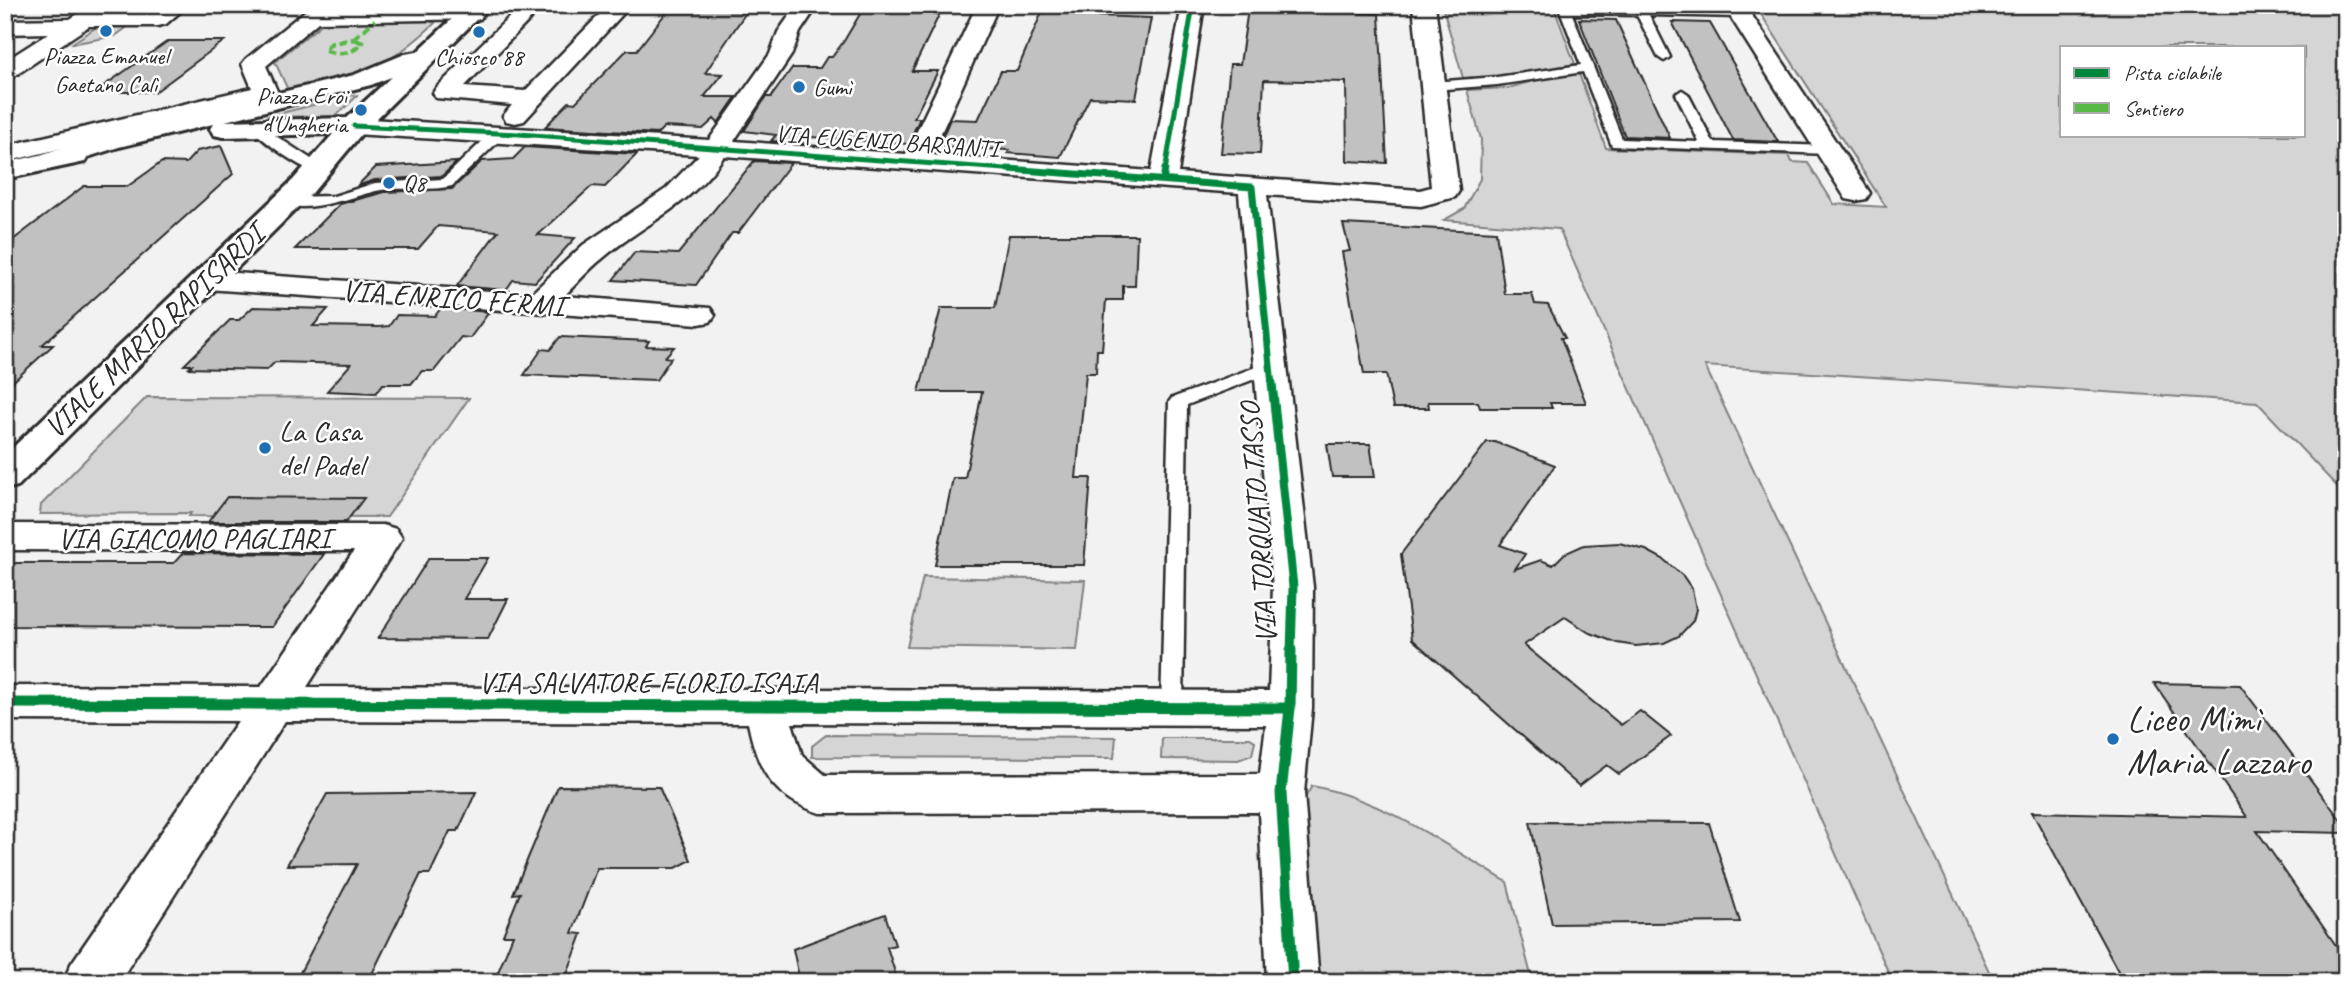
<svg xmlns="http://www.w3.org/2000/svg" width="2351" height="987" viewBox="0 0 2351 987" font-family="Caveat,sans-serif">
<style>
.green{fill:#d5d5d5;stroke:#808080;stroke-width:2;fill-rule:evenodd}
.building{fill:#c1c1c1;stroke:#2b2b2b;stroke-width:2}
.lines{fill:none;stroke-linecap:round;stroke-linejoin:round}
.service-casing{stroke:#2b2b2b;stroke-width:5}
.minor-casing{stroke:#2b2b2b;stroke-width:5}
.primary-casing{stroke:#2b2b2b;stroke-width:6}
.service{fill:#fff;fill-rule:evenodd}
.minor{fill:#fff;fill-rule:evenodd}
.primary{fill:#fff;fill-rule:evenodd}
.quiet{stroke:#58b947;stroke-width:4.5;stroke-dasharray:9 4.5;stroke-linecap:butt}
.cycleway-far3-casing{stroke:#fff;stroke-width:8}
.cycleway-far2-casing{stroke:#fff;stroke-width:10}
.cycleway-far1-casing{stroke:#fff;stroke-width:13}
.cycleway-casing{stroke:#fff;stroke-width:16}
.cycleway-far3{stroke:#00873e;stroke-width:5}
.cycleway-far2{stroke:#00873e;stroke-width:7}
.cycleway-far1{stroke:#00873e;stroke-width:9}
.cycleway{stroke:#00873e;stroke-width:11}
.poi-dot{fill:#1f6fb2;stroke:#fff;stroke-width:2.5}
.labels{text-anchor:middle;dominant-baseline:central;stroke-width:5;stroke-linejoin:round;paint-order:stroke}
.far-poi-label{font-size:24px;fill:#2b2b2b;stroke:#fff}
.far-street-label{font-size:24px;fill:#2b2b2b;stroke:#fff}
.street-label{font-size:30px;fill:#2b2b2b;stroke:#fff}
.poi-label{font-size:30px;fill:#2b2b2b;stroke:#fff;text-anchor:start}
.near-poi-label{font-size:37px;fill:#2b2b2b;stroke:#fff;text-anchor:start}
</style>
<rect width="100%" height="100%" fill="#f2f2f2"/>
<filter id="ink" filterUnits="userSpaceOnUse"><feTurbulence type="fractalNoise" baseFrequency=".0143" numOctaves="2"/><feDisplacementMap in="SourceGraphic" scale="14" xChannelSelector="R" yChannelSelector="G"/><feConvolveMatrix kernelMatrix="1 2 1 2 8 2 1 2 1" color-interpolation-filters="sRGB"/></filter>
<g filter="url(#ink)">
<g class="green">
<polygon points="1442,5 1553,5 1575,64 1506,76 1463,78"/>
<path d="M1755 5H2346V496L2257 402 1705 366 1994 982H1314L1300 806 1312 786C1385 800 1445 845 1507 882L1532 979 1890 976 1559 229 1444 220 1464 209 1480 179 1481 139 1467 90 1509 88 1546 77 1579 74 1606 148 1789 155 1792 162 1808 163 1834 204 1886 207ZM2062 47H2304V135H2062Z"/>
<path d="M428 20 435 23C394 61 380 68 326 82 314 85 301 90 288 90L275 62 324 22Z"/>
<polygon points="98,26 129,26 115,36 71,44"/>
<polygon points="353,95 357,96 336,116 265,117"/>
<polygon points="147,397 469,398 387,517 189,516 191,513 40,514 41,505"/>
<polygon points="923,577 1085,580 1077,650 907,647"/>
<polygon points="826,735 1116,737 1114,758 812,757 812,746"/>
<polygon points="1162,738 1250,738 1255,741 1252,755 1238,760 1161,759"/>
</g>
<g class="building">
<polygon points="672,5 751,5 705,73 723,74 704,97 736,97 718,123 714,119 703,129 664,127 657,134 545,127 569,102 575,103 627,50 637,50"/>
<polygon points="895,5 922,5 920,11 941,11 912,71 938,71 914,118 920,118 908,144 812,137 806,144 771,141 776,135 744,131 766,97 771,97 792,68 820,68 827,57 832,57 844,41 863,9 892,10"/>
<polygon points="1044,7 1099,8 1097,16 1151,18 1136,99 1090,97 1060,157 1008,153 1009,150 938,147 950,119 978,120 1001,71 1017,71"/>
<polygon points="1248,9 1379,14 1387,163 1347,161 1346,82 1264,80 1260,154 1221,153 1230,64 1240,64"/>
<polygon points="1579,19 1616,20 1670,138 1625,136"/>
<polygon points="1672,22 1710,23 1778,142 1733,140"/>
<polygon points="168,41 224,41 155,92 95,92"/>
<polygon points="221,146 233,174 42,345 53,345 5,389 5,246 84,186 128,186 162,162 186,163 197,151"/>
<polygon points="525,147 637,154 605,187 592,186 538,235 575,238 535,282 513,280 506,290 457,286 498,231 438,226 418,249 295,249 340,204 385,192 452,189 482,161 513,159"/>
<polygon points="754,161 791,163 738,233 732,233 696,285 613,280 635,252 678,254"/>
<polygon points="457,162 442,176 375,180 357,186 376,167"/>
<polygon points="1343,224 1496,232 1505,294 1532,294 1535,304 1548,305 1565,338 1561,338 1586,403 1550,403 1552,408 1480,408 1478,402 1428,402 1429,408 1393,408 1386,374 1364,374 1342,252 1350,251"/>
<polygon points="1009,235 1137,235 1135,286 1123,286 1123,300 1106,300 1102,350 1097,350 1096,373 1086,373 1076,478 1091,478 1084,565 935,565 953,478 965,478 982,392 919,392 941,308 995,308"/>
<polygon points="253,307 328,309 313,326 379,327 389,326 397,315 435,316 441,308 489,312 470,338 461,337 434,371 422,371 411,384 383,384 376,393 327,391 351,364 275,362 267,370 189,368 192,365 184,365 230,320 239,320"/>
<polygon points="560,337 649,341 646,346 674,347 665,357 671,358 656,380 524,375 542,349 550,350"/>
<polygon points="1487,442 1495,442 1555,465 1500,545 1525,554 1515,569 1541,560 1553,565 1564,554 1584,545 1619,543 1646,550 1663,559 1683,576 1692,589 1696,609 1693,621 1679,636 1664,643 1636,646 1617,643 1588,632 1565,617 1524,645 1621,725 1640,711 1671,736 1619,774 1607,765 1579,786 1412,639 1401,554"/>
<polygon points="1327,444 1370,444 1375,477 1332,477"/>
<polygon points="227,497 364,498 346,522 208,522"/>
<polygon points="183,553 324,554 272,627 5,626 5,563 174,563"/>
<polygon points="429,558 488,558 464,599 508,599 488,639 378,638"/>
<polygon points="2154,683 2240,685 2346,827 2346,833 2257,831 2346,960 2346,982 2124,982 2032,812 2247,817"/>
<polygon points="558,786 659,787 691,860 676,868 597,868 572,933 582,934 564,982 494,982 513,935 503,935 520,893 513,894"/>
<polygon points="476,792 458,831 450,831 430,874 421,874 368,982 295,982 357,864 287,865 327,794"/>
<polygon points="1530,822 1709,823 1740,922 1552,924"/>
<polygon points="885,914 895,945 887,947 898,982 800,982 793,949"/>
</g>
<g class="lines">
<defs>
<g id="service">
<polygon points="1558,5 1634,8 1633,5 1644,5 1645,8 1740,11 1746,14 1740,17 1649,15 1670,57 1664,61 1658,57 1637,15 1572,14 1622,139 1699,142 1676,94 1682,90 1688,94 1713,142 1828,146 1835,150 1828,154 1612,146 1583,72 1497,85 1433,90 1427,86 1433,82 1497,77 1581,65"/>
<path d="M259 125 322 166V172C307 175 263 141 252 129Z"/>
<path d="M499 129 506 133 504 136 452 186C427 192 400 186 376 191 355 196 299 217 281 201L288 197 334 196 375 183 443 179 494 130Z"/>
<polygon points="1272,361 1281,366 1278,370 1187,405 1183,709 1180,715 1172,718 1164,715 1161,709 1169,402 1172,398"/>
</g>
<g id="minor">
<polygon points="92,5 117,5 109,13 153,13 164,5 188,5 166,24 158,26 89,26 13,77 5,79 5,61 49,33 5,34 5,20 70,19"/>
<polygon points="522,5 544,5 464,87 525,91 609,5 631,5 524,121 515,123 506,121 503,116 512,105 436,98 433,93 436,88"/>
<path d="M797 5H818L800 32 792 54 734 141 906 154 977 5H999L931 155 1151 171 1182 5H1204L1178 173 1420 190 1431 187 1413 5H1435L1459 191 1455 197 1421 206 1267 195 1313 587 1312 708 1304 793 1319 982H1267L1259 812 820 813C772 797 758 771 748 723L285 721 119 982H63L71 964 238 721 5 720V686L261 687 354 551 5 550V524L383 525 396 529 402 538 307 687 1269 691 1273 587 1239 193 724 156C690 207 647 221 603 258 589 269 577 283 564 296L710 308 715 315 710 322 699 324 207 289 196 286 192 280 196 274 207 271 531 294 583 245 666 189 699 155 354 134 345 131 341 126 345 121 354 118 709 140 770 54 778 32ZM792 723 1266 725 1260 774 825 775 802 755Z"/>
<polygon points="1723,5 1745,5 1870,193 1866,199 1856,201 1846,199"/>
<polygon points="472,8 480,9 483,14 480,19 318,22 266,66 282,102 279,107 270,109 261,107 258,101 5,162 5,146 252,88 242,64 246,59 305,11 313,9"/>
</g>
<path id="primary" d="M467 5H491L363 132 313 192 18 486 5 489V455L293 180 333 134 223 137 214 135 210 129 213 124 119 147 88 157 85 162 5 179V163L40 155 101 135 354 75 405 54 417 52ZM391 77 347 118 225 121 371 85Z"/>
</defs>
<use href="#service" class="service-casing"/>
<use href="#minor" class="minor-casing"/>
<use href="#primary" class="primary-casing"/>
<use href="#service" class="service"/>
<use href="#minor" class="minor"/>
<use href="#primary" class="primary"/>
<g class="quiet">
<polyline points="353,39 375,20"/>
<path d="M355 39 363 43C352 54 338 56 324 50L332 43Z"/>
</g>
<defs>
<g id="cycleway-far3">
<polyline points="354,126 519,134 1032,171"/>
<polyline points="1165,171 1193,5"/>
</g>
<g id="cycleway-far2">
<polyline points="1008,169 1252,187 1272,385"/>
<polyline points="1163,180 1165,169"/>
</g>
<polyline id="cycleway-far1" points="1272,383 1293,587 1291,652"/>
<g id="cycleway">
<polyline points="1291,650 1290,708 1281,793 1293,982"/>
<polyline points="5,703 1290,708"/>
</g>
</defs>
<use href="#cycleway-far3" class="cycleway-far3-casing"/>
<use href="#cycleway-far2" class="cycleway-far2-casing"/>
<use href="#cycleway-far1" class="cycleway-far1-casing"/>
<use href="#cycleway" class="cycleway-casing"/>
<use href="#cycleway-far3" class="cycleway-far3"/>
<use href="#cycleway-far2" class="cycleway-far2"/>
<use href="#cycleway-far1" class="cycleway-far1"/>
<use href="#cycleway" class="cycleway"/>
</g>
</g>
<g class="poi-dot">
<circle cx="106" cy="31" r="7"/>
<circle cx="479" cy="32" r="7"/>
<circle cx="799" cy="87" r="7"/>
<circle cx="361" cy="110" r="7"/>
<circle cx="389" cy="183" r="7"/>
<circle cx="265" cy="448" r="7"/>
<circle cx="2113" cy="739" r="7"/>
</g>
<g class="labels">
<g class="far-poi-label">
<text x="106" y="56">Piazza Emanuel<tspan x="106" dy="28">Gaetano Calì</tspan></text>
<text x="479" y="57">Chiosco 88</text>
<text x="813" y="87" text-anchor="start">Gumì</text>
<text x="347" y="96" text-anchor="end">Piazza Eroi<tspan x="347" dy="28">d'Ungheria</tspan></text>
<text x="403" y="183" text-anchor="start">Q8</text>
</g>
<g class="far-street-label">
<text transform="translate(887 141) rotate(4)">VIA EUGENIO BARSANTI</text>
</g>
<g class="street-label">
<text transform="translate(453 298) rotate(4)">VIA ENRICO FERMI</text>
<text transform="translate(154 331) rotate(-44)">VIALE MARIO RAPISARDI</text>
<text transform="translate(1258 523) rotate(-94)">VIA TORQUATO TASSO</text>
<text x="194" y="538">VIA GIACOMO PAGLIARI</text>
<text x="648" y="682">VIA SALVATORE FLORIO ISAIA</text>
</g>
<g class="poi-label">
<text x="279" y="431">La Casa<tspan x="279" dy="34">del Padel</tspan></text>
</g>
<g class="near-poi-label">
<text x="2127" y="718">Liceo Mimì<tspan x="2127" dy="43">Maria Lazzaro</tspan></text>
</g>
</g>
<rect width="2351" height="987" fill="none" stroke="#fff" stroke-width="28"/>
<rect x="14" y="14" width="2323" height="959" fill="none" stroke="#2b2b2b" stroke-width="2.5" filter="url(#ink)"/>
<rect x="2060" y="46" width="245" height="91" fill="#ffffff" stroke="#aaaaaa" stroke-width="2"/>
<rect x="2074" y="68" width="35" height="10" fill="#00873e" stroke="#aaaaaa" stroke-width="2"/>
<text x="2124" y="80" font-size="21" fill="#2b2b2b">Pista ciclabile</text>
<rect x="2074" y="103" width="35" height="10" fill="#58b947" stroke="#aaaaaa" stroke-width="2"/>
<text x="2124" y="116" font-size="21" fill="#2b2b2b">Sentiero</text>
</svg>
